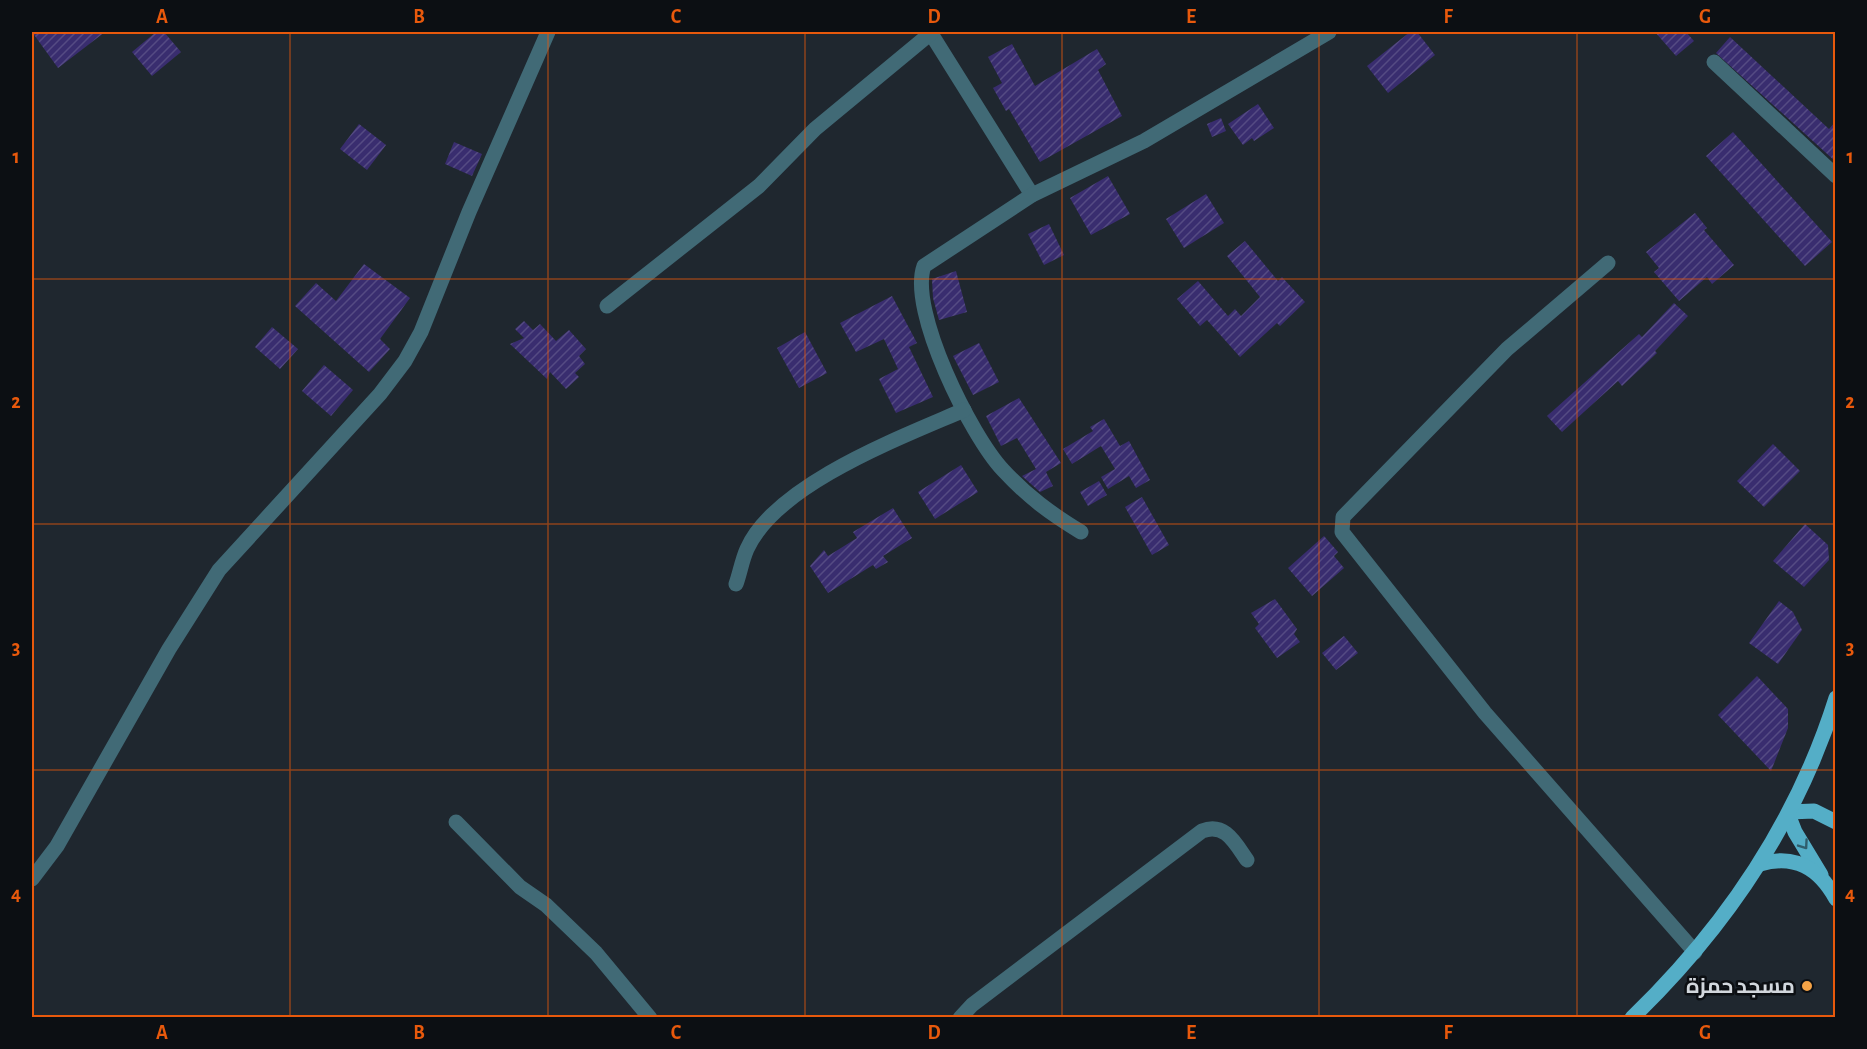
<svg xmlns="http://www.w3.org/2000/svg" width="1867" height="1049" viewBox="0 0 1867 1049" font-family="'Alegreya Sans',Cairo,sans-serif">
<style>
.building{fill:url(#building-hatch)}
.lines{fill:none;stroke-linecap:round;stroke-linejoin:round}
.minor{stroke:#416a76;stroke-width:15}
.major{stroke:#54aec7;stroke-width:15}
.oneway{stroke:#305e6d}
.grid{fill:none;stroke:#e8590c;stroke-width:1.5;stroke-opacity:0.55}
.poi-dot{fill:#f5a346;stroke:#0c0f13;stroke-width:2}
.labels{text-anchor:middle;dominant-baseline:central;stroke-width:5;stroke-linejoin:round;paint-order:stroke}
.poi-label{font-size:21px;font-weight:bold;fill:#d2d7dd;stroke:#0c0f13;text-anchor:end}
.neatline{fill:none;stroke:#e8590c;stroke-width:2}
.grid-label{font-size:20px;text-anchor:middle;font-weight:bold;fill:#e8590c}
</style>
<defs>
<pattern id="building-hatch" width="6" height="6" patternUnits="userSpaceOnUse" patternTransform="scale(1.5)"><rect width="6" height="6" fill="#392d6f"/><path d="M-1 1l2-2M0 6l6-6M5 7l2-2" fill="none" stroke="#554b83"/></pattern>
</defs>
<rect width="100%" height="100%" fill="#1f272f"/>
<g class="building">
<polygon points="32,32 105,32 58,68"/>
<polygon points="156,32 164,32 181,52 152,76 132,52"/>
<polygon points="1410,32 1417,32 1435,55 1388,93 1367,66"/>
<polygon points="1655,32 1686,32 1694,41 1676,56"/>
<polygon points="1730,37 1829,129 1836,121 1836,162 1716,53"/>
<polygon points="1012,44 1035,86 1097,49 1106,64 1098,70 1122,116 1040,162 1009,109 1006,111 993,88 1002,83 988,57"/>
<polygon points="1258,104 1274,128 1254,141 1252,138 1243,145 1228,124"/>
<polygon points="1221,118 1226,131 1212,137 1207,124"/>
<polygon points="359,124 386,145 367,170 340,149"/>
<polygon points="1733,132 1832,242 1805,266 1706,156"/>
<polygon points="454,142 482,154 472,176 445,164"/>
<polygon points="1108,176 1130,214 1091,235 1070,198"/>
<polygon points="1206,194 1224,223 1184,248 1166,219"/>
<polygon points="1695,213 1707,228 1704,230 1734,265 1712,284 1707,277 1679,301 1654,272 1659,268 1646,252"/>
<polygon points="1049,224 1064,255 1044,265 1028,234"/>
<polygon points="1245,241 1278,281 1282,277 1305,302 1280,326 1277,323 1240,357 1207,320 1200,326 1177,299 1198,281 1228,316 1235,309 1241,316 1260,297 1227,256"/>
<polygon points="364,264 410,298 380,339 390,349 369,372 295,306 316,283 336,301"/>
<polygon points="956,271 967,312 939,320 933,298 932,279"/>
<polygon points="892,296 917,343 909,347 933,397 896,413 879,379 898,369 884,339 856,352 840,323"/>
<polygon points="1674,303 1688,316 1655,351 1657,353 1622,386 1618,381 1562,432 1547,416 1639,334 1642,337"/>
<polygon points="524,321 533,330 540,324 556,341 569,330 586,349 579,356 585,364 575,373 579,377 566,389 550,372 547,379 510,344 524,338 515,329"/>
<polygon points="272,327 298,349 280,369 255,347"/>
<polygon points="805,332 827,373 799,388 777,348"/>
<polygon points="979,343 999,382 973,395 953,356"/>
<polygon points="324,365 353,390 331,416 302,391"/>
<polygon points="1019,398 1061,463 1046,472 1053,486 1040,492 1022,476 1036,469 1017,438 1001,446 986,416"/>
<polygon points="1104,419 1120,446 1129,441 1150,480 1136,488 1129,476 1108,489 1101,477 1115,469 1101,446 1072,464 1063,449 1093,431 1090,427"/>
<polygon points="1773,444 1800,471 1764,507 1737,481"/>
<polygon points="961,465 978,492 935,519 918,492"/>
<polygon points="1099,481 1107,495 1088,506 1080,492"/>
<polygon points="1142,497 1169,545 1152,555 1125,507"/>
<polygon points="893,508 912,538 883,556 888,562 876,569 873,565 828,593 810,566 824,550 828,556 857,538 853,532"/>
<polygon points="1805,524 1828,545 1829,560 1804,587 1773,561"/>
<polygon points="1324,536 1338,552 1334,556 1344,568 1312,596 1288,568"/>
<polygon points="1275,599 1297,629 1294,634 1300,642 1277,658 1255,628 1259,624 1251,613"/>
<polygon points="1779,601 1793,612 1802,630 1778,664 1749,643"/>
<polygon points="1344,636 1358,653 1336,670 1322,653"/>
<polygon points="1757,676 1788,709 1788,728 1771,771 1718,715"/>
</g>
<g class="lines">
<g class="minor">
<polyline points="930,32 1032,195"/>
<polyline points="1714,62 1836,176"/>
<polyline points="1608,263 1507,349 1343,517 1342,532 1485,713 1695,952"/>
<polyline points="607,306 759,186 815,129 931,33"/>
<path d="M1081 532C1050 513 1028 497 1003 470 971 436 908 310 924 266L1032 195 1144 141 1329 32"/>
<path d="M736 584C740 573 742 560 747 549 776 484 902 437 964 410"/>
<polyline points="456,822 520,887 546,905 596,953 650,1018"/>
<polyline points="32,879 57,846 169,649 219,570 380,394 405,361 421,332 469,212 548,32"/>
<path d="M960 1018 972 1005 1202 831C1225 822 1235 843 1247 860"/>
</g>
<g class="major">
<polyline points="1789,812 1814,811 1836,822"/>
<polyline points="1788,814 1795,832 1821,875"/>
<path d="M1760 864C1795 854 1819 868 1836 899"/>
<path d="M1632 1018C1725 928 1797 822 1836 698"/>
</g>
</g>
<defs><path id="oneway-chevron" d="M-2-3.5L2.5 0L-2 3.5" fill="none" stroke-width="1.6" stroke-linecap="round" stroke-linejoin="round" transform="scale(1.5)"/></defs>
<use class="oneway" href="#oneway-chevron" transform="translate(1804 845) rotate(55)"/>
<path class="grid" d="M290 32V1018M548 32V1018M805 32V1018M1062 32V1018M1319 32V1018M1577 32V1018M32 279H1836M32 524H1836M32 770H1836"/>
<circle class="poi-dot" cx="1807" cy="986" r="6"/>
<g class="labels">
<g class="poi-label">
<text x="1795" y="986">مسجد حمزة</text>
</g>
</g>
<rect width="1867" height="1049" fill="none" stroke="#0c0f13" stroke-width="66"/>
<rect x="33" y="33" width="1801" height="983" class="neatline"/>
<g class="grid-label">
<text x="162" y="23">A</text>
<text x="419" y="23">B</text>
<text x="676" y="23">C</text>
<text x="934" y="23">D</text>
<text x="1191" y="23">E</text>
<text x="1448" y="23">F</text>
<text x="1705" y="23">G</text>
<text x="16" y="163">1</text>
<text x="1850" y="163">1</text>
<text x="16" y="408">2</text>
<text x="1850" y="408">2</text>
<text x="16" y="654">3</text>
<text x="1850" y="654">3</text>
<text x="16" y="900">4</text>
<text x="1850" y="900">4</text>
<text x="162" y="1039">A</text>
<text x="419" y="1039">B</text>
<text x="676" y="1039">C</text>
<text x="934" y="1039">D</text>
<text x="1191" y="1039">E</text>
<text x="1448" y="1039">F</text>
<text x="1705" y="1039">G</text>
</g>
</svg>
